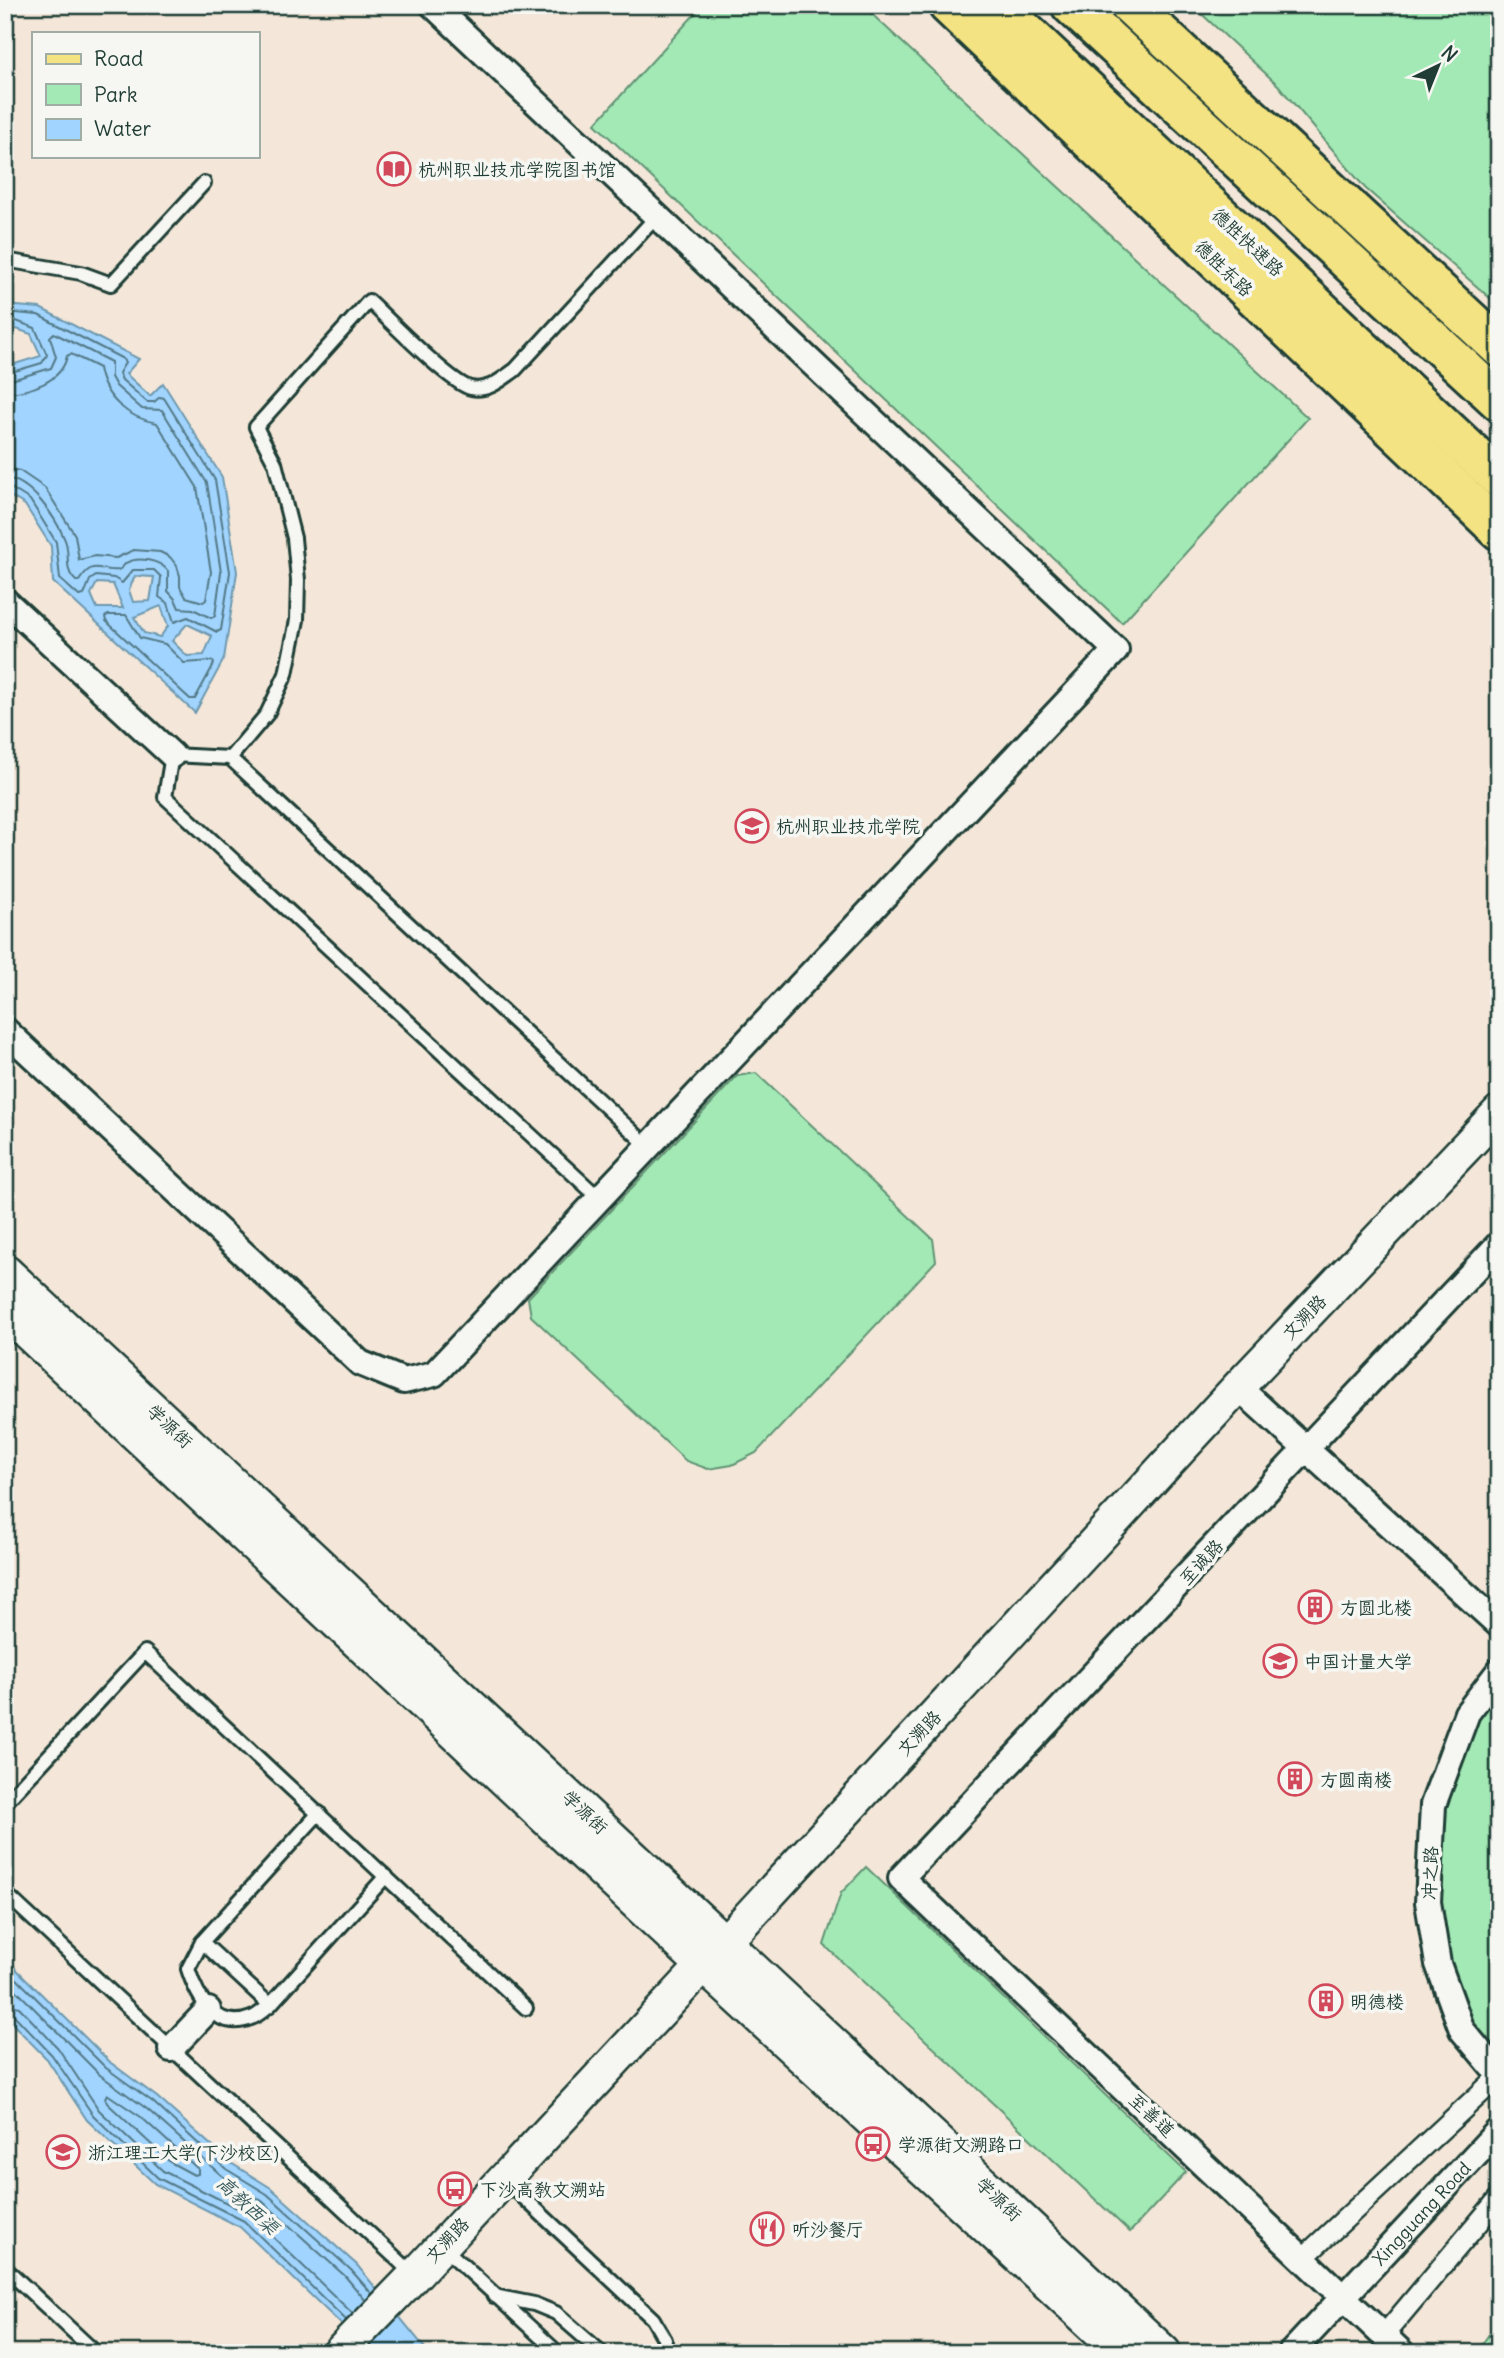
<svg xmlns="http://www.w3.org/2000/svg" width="1504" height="2358" viewBox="0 0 1504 2358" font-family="Delius,'LXGW WenKai TC',sans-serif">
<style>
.green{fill:#a3e9b5;stroke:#619374;stroke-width:2}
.water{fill:#a1d4ff;stroke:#6d98ae;stroke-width:2;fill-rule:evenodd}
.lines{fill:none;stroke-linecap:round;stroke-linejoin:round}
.shore{stroke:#537985;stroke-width:2}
.service-casing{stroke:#1f3d34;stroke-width:18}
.pedestrian-casing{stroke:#1f3d34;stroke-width:24}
.minor-casing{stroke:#1f3d34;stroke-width:30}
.tertiary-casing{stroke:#1f3d34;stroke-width:37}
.secondary-casing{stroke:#1f3d34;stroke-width:40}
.primary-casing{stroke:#1f3d34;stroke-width:44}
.trunk-casing{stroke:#1f3d34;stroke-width:44}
.service{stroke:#f6f6f2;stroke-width:12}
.pedestrian{stroke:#f6f6f2;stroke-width:19}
.minor{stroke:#f6f6f2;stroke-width:24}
.tertiary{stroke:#f6f6f2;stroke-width:32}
.secondary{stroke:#f6f6f2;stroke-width:35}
.primary{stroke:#f4e382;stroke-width:38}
.trunk{stroke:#f4e382;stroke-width:38}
.labels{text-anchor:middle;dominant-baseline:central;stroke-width:7;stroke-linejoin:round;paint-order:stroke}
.poi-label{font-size:18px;fill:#1f3d34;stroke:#f6f6f2;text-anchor:start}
.street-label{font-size:18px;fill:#1f3d34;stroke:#f6f6f2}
.water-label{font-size:19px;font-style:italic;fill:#395b5d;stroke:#f6f6f2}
</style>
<rect width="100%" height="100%" fill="#f4e7d9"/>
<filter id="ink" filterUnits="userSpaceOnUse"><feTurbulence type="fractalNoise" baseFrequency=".0143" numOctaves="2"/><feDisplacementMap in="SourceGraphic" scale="14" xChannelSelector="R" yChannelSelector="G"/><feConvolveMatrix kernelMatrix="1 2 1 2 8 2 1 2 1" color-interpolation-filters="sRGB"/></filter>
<g filter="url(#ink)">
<g class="green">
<polygon points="703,5 862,5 1308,418 1122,623 595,124"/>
<polygon points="1192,5 1499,5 1499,306 1365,188 1278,85"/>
<polygon points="756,1073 933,1239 936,1261 756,1453 732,1465 708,1469 686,1461 531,1316 528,1298 737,1076"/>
<polygon points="1499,1671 1499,2053 1488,2063 1438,1964 1433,1805"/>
<polygon points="866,1867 1186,2172 1130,2232 824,1945 841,1893"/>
<polygon points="1499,2320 1499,2353 1476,2353"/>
</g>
<g class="water">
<path d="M5 305 40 308 139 359 126 374 150 396 163 383 222 477 237 572 224 659 195 713 53 582 51 546 25 505 5 493V367L41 356 31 334 5 325ZM135 576 154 577 150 601 133 602 129 590ZM97 583 113 584 123 608H97L91 594ZM161 606 168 626 160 637 144 633 134 617ZM187 624 212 636 204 655 187 656 172 641Z"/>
<polygon points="5,1958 111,2063 157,2097 231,2163 271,2188 357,2265 429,2353 371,2353 240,2227 155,2184 87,2120 47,2059 5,2016"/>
</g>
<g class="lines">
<g class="shore">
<polyline points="5,312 38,315 123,359 125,363 119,373 122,380 147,402 154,402 160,397 164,398 215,480 230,572 221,630 217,632 188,617 174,622 168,603 159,597 161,577 154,570 133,570 122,583 114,578 96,576 90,580 84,595 79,596 60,579 56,542 30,500 11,488 5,487"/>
<polyline points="5,319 8,318 35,328 47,355 42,363 5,374"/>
<path d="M5 382 51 368 56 357 50 337 54 333 111 362V377L116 386 142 409 162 410 207 483 221 572 215 616 211 618 193 609 179 608 175 599 168 591V571C160 560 138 556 126 563 123 566 122 569 118 570 98 572 94 558 79 581H76C63 570 71 555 65 540 56 518 31 480 5 478"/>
<path d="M5 393C29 392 62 382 67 356L71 354 99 368C104 398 128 418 157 423L197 487 211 572 206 600 203 602 186 597 180 587V576L177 566 170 557 160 552 134 550 116 558 95 556 79 560 75 535 45 488 20 471 5 468"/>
<polygon points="108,615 126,615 140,638 165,644 184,663 213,661 214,664 195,699 190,699 106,621 105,617"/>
<polyline points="5,1967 106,2068 153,2102 226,2169 267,2194 351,2270 372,2294"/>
<polyline points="5,1979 100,2075 147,2109 221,2175 262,2201 345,2276 366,2301"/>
<polyline points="5,2003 19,2007 58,2048 99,2110 163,2171 249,2214 353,2314"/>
<polyline points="5,2011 13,2014 52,2055 93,2115 158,2178 244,2221 346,2320"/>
<polygon points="107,2094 141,2117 198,2169 198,2174 194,2175 170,2162 107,2103 105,2098"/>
</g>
<defs>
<g id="service">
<polyline points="5,260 81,273 111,284 204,183"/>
<path d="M230 758 267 714 286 674 297 620 298 580 294 538 275 463 256 427 369 301C387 318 451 384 471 388 488 392 502 379 515 370L657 216"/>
<polyline points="599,1198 165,797 172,755 230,758 648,1146"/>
<polyline points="5,1803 145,1652 526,2008"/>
<polyline points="319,1813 202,1942 270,2005 386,1876"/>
<polyline points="5,1893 414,2275"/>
<path d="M202 1942 188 1969C197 1997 216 2032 251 2018 258 2016 264 2009 270 2005"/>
<polyline points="505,2180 653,2319 665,2340 660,2353"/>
<polyline points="442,2246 558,2353"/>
<polyline points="5,2268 96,2353"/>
<polyline points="494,2296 534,2304 556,2313 602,2353"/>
</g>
<g id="pedestrian">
<polyline points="1303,2258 1499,2076"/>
<polyline points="1384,2335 1499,2198"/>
</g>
<g id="minor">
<polyline points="5,601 172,755"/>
<polyline points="5,1030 360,1363 404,1381 434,1374 1116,650 433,5"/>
<polyline points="1238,1387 1499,1625"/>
<polyline points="1499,1671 1467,1713 1433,1805 1428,1902 1438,1964 1462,2030 1499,2074"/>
<polyline points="171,2049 208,2010"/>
<path id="s1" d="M1291 2353 1499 2130"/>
<polyline points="1402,2353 901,1878 1499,1244"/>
</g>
<polyline id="tertiary" points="339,2353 414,2276 725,1942 1238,1387 1499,1112"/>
<g id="secondary">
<polyline points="5,1273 1163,2353"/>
<polyline points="5,1310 704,1965 1125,2353"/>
</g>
<g id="primary">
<polyline points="948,5 1499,530"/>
<polyline points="1130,5 1499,347"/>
</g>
<g id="trunk">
<polyline points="997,5 1499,478"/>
<polyline points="1071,5 1499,401"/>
</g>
</defs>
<use href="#service" class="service-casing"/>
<use href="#pedestrian" class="pedestrian-casing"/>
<use href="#minor" class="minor-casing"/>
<use href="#tertiary" class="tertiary-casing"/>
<use href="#secondary" class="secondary-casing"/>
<use href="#primary" class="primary-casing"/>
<use href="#trunk" class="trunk-casing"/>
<use href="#service" class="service"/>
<use href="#pedestrian" class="pedestrian"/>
<use href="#minor" class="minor"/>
<use href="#tertiary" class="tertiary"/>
<use href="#secondary" class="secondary"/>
<use href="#primary" class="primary"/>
<use href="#trunk" class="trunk"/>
</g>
</g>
<defs>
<symbol id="library-ring" viewBox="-11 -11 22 22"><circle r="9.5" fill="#f6f6f2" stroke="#d1495b" stroke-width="1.5"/><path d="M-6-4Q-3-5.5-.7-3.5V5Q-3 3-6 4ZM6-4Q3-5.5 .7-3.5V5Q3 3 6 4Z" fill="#d1495b"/></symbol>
<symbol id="university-ring" viewBox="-11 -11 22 22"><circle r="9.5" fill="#f6f6f2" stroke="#d1495b" stroke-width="1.5"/><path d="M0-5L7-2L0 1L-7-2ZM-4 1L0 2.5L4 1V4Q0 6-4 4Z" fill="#d1495b"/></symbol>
<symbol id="building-ring" viewBox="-11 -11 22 22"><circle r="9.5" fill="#f6f6f2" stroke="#d1495b" stroke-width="1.5"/><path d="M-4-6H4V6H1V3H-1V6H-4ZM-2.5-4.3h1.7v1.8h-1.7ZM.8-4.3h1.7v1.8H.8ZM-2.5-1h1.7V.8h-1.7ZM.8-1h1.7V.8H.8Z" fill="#d1495b"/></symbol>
<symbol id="bus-ring" viewBox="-11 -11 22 22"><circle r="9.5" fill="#f6f6f2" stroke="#d1495b" stroke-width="1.5"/><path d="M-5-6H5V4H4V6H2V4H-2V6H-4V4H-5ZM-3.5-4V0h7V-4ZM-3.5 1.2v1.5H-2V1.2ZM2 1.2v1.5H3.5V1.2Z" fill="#d1495b"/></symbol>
<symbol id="restaurant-ring" viewBox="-11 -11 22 22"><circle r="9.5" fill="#f6f6f2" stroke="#d1495b" stroke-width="1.5"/><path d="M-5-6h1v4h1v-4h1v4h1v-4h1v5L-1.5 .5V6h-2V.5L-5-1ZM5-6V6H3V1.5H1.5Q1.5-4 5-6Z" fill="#d1495b"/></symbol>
</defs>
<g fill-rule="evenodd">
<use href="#library-ring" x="375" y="150" width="38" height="38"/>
<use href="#university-ring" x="733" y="807" width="38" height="38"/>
<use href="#building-ring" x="1296" y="1588" width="38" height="38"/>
<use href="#university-ring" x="1261" y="1642" width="38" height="38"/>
<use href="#building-ring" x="1276" y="1760" width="38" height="38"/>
<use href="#building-ring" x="1307" y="1982" width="38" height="38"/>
<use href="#bus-ring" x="854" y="2125" width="38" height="38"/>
<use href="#university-ring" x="44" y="2133" width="38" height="38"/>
<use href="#bus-ring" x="436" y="2170" width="38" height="38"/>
<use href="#restaurant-ring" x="748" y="2210" width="38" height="38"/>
</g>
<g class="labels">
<g class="poi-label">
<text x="418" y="169">杭州职业技术学院图书馆</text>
<text x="776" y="826">杭州职业技术学院</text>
<text x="1340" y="1607">方圆北楼</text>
<text x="1304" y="1661">中国计量大学</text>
<text x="1320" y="1779">方圆南楼</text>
<text x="1350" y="2001">明德楼</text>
<text x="898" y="2144">学源街文溯路口</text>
<text x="88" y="2152">浙江理工大学(下沙校区)</text>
<text x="480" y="2189">下沙高教文溯站</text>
<text x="792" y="2229">听沙餐厅</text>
</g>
<g class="street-label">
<text transform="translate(1248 242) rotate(43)">德胜快速路</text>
<text transform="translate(1224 268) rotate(44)">德胜东路</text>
<text transform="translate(1304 1317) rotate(-46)">文溯路</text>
<text transform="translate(170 1426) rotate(43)">学源街</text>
<text transform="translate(1201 1562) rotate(-47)">至诚路</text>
<text transform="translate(919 1733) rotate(-47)">文溯路</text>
<text transform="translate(585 1812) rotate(43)">学源街</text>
<text transform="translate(1430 1873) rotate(-88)">冲之路</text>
<text transform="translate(1152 2115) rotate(43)">至善道</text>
<text transform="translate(999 2199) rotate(43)">学源街</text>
<text stroke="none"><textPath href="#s1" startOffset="191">Xingguang Road</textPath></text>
<text transform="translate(447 2240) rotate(-47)">文溯路</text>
</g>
<g class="water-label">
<text transform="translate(248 2205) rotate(43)">高教西渠</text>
</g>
</g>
<rect width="1504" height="2358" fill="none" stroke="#f6f6f2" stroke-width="28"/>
<rect x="14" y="14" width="1476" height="2330" fill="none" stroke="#1f3d34" stroke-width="2.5" filter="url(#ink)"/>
<rect x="32" y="32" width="228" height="126" fill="#f6f6f2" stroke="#a0aca6" stroke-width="2"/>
<rect x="46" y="54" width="35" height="10" fill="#f4e382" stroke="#a0aca6" stroke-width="2"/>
<text x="94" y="66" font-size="21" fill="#1f3d34">Road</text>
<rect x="46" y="84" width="35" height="21" fill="#a3e9b5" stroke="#a0aca6" stroke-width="2"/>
<text x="94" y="102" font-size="21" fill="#1f3d34">Park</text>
<rect x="46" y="119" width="35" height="21" fill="#a1d4ff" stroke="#a0aca6" stroke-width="2"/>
<text x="94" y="136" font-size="21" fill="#1f3d34">Water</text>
<g transform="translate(1438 66) rotate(43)" stroke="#f6f6f2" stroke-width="5" paint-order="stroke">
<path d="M0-5L12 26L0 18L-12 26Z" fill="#1f3d34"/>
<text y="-10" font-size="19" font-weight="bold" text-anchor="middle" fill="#1f3d34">N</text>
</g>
</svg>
